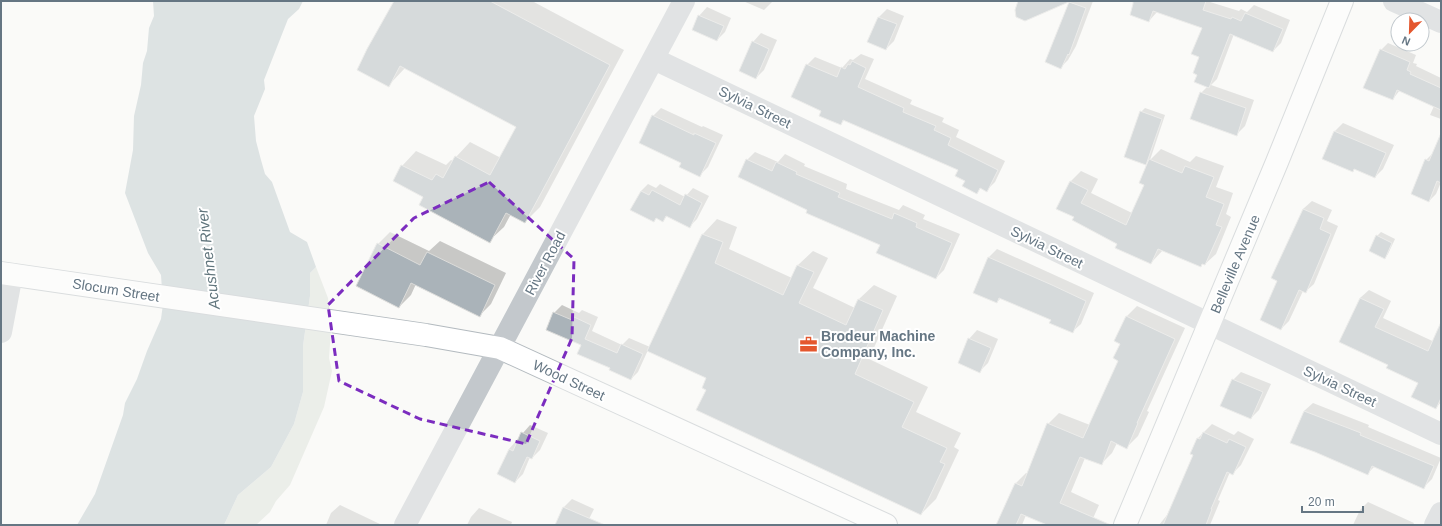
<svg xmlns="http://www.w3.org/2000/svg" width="1442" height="526" viewBox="0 0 1442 526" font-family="Helvetica,sans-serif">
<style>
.green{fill:#dadfd7}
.water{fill:#bbc7cb}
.shadow{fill:#0003}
.building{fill:#aab3b9;stroke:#dcdcda}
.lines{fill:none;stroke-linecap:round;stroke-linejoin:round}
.secondary-casing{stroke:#b3babf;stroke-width:24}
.street{stroke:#c3c8cc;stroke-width:22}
.secondary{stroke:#fff;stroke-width:22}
.marked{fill:none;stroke:#7b2cbf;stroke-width:3;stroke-dasharray:8 5;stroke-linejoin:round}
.labels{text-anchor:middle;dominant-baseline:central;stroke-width:4;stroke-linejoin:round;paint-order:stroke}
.street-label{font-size:14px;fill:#657683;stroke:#fff}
.poi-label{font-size:14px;font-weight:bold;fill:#657683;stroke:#fff;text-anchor:start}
.water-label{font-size:15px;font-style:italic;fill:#60757c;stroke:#fff}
</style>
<rect width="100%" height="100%" fill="#fafaf8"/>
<polygon class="green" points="316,267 328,298 331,330 329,358 332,371 324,407 290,485 276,501 270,512 256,525 224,525 238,495 271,467 294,424 303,392 303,346 310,296 310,273"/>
<polygon class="water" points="153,1 303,1 299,9 288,19 264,80 265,89 254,116 256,141 261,160 265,174 272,182 290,232 307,242 316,267 310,273 310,296 303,346 303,392 294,424 271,467 238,495 224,525 77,525 95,494 123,415 125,403 137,379 147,351 161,319 163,304 161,275 148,253 125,193 133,150 134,116 141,85 143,63 147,51 149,28 154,16"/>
<g class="shadow">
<polygon points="395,1 532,1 624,50 540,207 525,222 511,214 504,227 489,241 425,197 402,166 416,151 446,165 451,160 453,161 456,157 470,142 501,158 517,127 405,68 389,85"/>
<polygon points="743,1 773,1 764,10"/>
<polygon points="1070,1 1093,1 1076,46 1068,60 1060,68 1046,61"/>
<polygon points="1136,1 1211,1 1210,2 1239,11 1241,9 1247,12 1254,5 1290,20 1281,43 1273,51 1234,34 1217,79 1211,85 1254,100 1245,126 1237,134 1201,93 1207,87 1198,74 1203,27 1157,12 1149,21"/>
<polygon points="707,7 731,18 725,32 717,40 699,16"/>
<polygon points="887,9 904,16 894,41 886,49 868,42 879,17"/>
<polygon points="761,33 777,40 764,70 756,78 753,42"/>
<polygon points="1388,43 1416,55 1413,63 1417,64 1416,66 1441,78 1441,119 1430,115 1434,106 1400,90 1393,99 1381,50"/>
<polygon points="861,54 874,59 865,79 912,100 910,104 944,118 942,122 959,130 956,137 1005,161 995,182 987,190 981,188 977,192 966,181 960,170 845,120 840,124 823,111 807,65 815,57 842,68 850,59 853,60"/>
<polygon points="661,108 702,127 703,126 723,135 708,167 700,175 683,162 653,116"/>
<polygon points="1145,108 1165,115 1150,160 1161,149 1190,162 1196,156 1224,166 1216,187 1233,193 1226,214 1231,217 1216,254 1205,264 1203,263 1200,266 1163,250 1151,263 1075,217 1057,208 1071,181 1081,171 1098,179 1091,193 1132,213 1145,185 1150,160 1146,164 1141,112"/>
<polygon points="1343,123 1394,145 1383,169 1375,177 1355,168 1352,171 1324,158 1335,131"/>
<polygon points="1441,136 1441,182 1436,194 1429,201 1426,160 1433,153"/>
<polygon points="755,152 778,162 785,154 805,164 804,166 847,184 846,189 899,210 903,205 925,215 923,219 960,234 944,270 936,278 881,244 808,209 747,160"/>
<polygon points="648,184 656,188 660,184 685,197 693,188 709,196 697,219 690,226 668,215 663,221 657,218 653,221 632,210 641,191"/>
<polygon points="1312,201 1332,210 1327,221 1338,226 1314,284 1305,292 1303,291 1289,321 1281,329 1278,280 1303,209"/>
<polygon points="717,219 737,227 729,249 792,278 798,265 813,251 828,258 813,288 855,308 859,299 874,285 897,296 869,359 928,387 916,412 961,433 954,447 959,450 936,499 921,514 707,389 708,378 648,350 638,372 631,379 582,345 554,313 562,305 579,313 582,310 598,317 592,331 622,345 629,338 650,347 703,234"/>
<polygon points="390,232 429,251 440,241 506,273 491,304 479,316 416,284 411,295 399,307 378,244"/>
<polygon points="1381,232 1395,239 1388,254 1385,258 1377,236"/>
<polygon points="997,249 1094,293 1081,324 1072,332 1052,319 1001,298 997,302 974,293 989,257"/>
<polygon points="1369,290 1391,301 1383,318 1441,345 1441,402 1436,408 1419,382 1389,364 1360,298"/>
<polygon points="1137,306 1185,328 1147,411 1149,412 1138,436 1127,447 1117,443 1112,453 1101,464 1085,458 1071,492 1099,505 1090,525 1050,525 1026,515 1022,525 998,525 1015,484 1026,473 1028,474 1048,424 1059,413 1090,425 1119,360 1126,317"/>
<polygon points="977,330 998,339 988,363 980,371 969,339"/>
<polygon points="1241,372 1271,384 1259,410 1251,418 1233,380"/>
<polygon points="1313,403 1369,425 1368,427 1441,458 1432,479 1424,487 1375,466 1368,473 1304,411"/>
<polygon points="1212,424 1234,435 1238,431 1254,439 1241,465 1233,473 1230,472 1218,500 1220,501 1210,525 1159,525 1167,515 1194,455 1198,438"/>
<polygon points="530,425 548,433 540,450 532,458 530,457 523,474 515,482 509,449"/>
<polygon points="572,499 594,509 586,525 562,525 557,523 564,507"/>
<polygon points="1368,502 1414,523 1413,525 1353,525 1360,510"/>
<polygon points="340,505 382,525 326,525 331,513"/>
<polygon points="479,508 512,522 511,525 467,525 471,517"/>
</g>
<g class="building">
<polygon points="394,1 490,1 610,65 525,223 506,213 490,243 419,205 423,197 393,181 401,165 432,180 436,174 443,178 455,156 490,175 516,127 400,66 389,87 357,70 367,49"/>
<polygon points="1018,1 1071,1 1025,21 1016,17 1015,10"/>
<polygon points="1133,1 1206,1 1203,10 1231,19 1232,17 1241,21 1245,13 1283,29 1273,52 1230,34 1209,88 1194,82 1197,75 1193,73 1199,57 1191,54 1202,28 1153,11 1149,22 1130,15 1133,4"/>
<polygon points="1069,2 1086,8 1069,55 1068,54 1061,69 1045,62"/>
<polygon points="698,15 724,26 717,41 692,30"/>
<polygon points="878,17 897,24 886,50 867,42"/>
<polygon points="752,41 769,49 756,79 739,71"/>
<polygon points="1380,49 1410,62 1407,70 1411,72 1410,74 1441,88 1441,110 1397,90 1393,100 1363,88"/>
<polygon points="852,61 866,68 858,87 904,108 903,112 936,126 934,130 951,138 948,145 998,170 987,192 980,188 977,194 962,186 965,181 955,176 958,170 843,120 841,125 819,116 821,111 791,97 806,64 837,77 841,67 845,69 848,64 850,65"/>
<polygon points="1200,92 1246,108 1237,136 1190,119"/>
<polygon points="1140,111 1162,119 1146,165 1124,157"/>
<polygon points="652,115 694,135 694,133 716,143 700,177 679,167 681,163 639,143"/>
<polygon points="1334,131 1386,153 1375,178 1354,169 1353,172 1322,159"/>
<polygon points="1441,133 1441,183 1437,181 1429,202 1411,194 1425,159 1429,161"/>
<polygon points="746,159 772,171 776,162 797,172 796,174 840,193 838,197 892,219 894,213 917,223 916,227 952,243 936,279 876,253 880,245 806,213 807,210 738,177"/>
<polygon points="1149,159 1182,173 1185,166 1214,177 1206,197 1224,204 1216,225 1222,227 1205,265 1202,264 1201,267 1158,249 1151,264 1115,248 1117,244 1072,220 1074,217 1056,209 1070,181 1088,190 1081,203 1126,225 1144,185 1139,183"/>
<polygon points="652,190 680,205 685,194 702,203 690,228 666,216 663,222 656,218 654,222 630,210 641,191 649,195"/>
<polygon points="1303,209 1324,218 1320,229 1331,234 1306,293 1299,290 1281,330 1260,320 1277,281 1271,278"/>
<polygon points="702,234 723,242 715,263 783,295 797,265 814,272 799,303 846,325 858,299 883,310 855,374 914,402 902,427 947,448 940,462 945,464 921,515 696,410 706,390 702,388 706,378 647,351"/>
<polygon points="1376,235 1392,243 1385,259 1369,251"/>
<polygon points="377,243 420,265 427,252 495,285 480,317 411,283 399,308 356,286"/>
<polygon points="988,257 1052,285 1086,301 1073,333 1049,323 1051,320 999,298 997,303 973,293"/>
<polygon points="1360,298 1384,309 1375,327 1428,351 1441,322 1441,398 1436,409 1411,397 1418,383 1386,368 1388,365 1339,342"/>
<polygon points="553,312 572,320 574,317 591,325 585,339 617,353 621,344 643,354 631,380 609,370 610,368 577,354 581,345 546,330"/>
<polygon points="1126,316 1175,339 1137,423 1138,423 1127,449 1111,441 1102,465 1080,457 1060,503 1111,525 1047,525 1021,514 1016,525 996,525 1015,483 1022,486 1047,423 1083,438 1118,361 1113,358 1120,344 1114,341"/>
<polygon points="968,338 991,348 980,373 958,363"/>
<polygon points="1232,379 1263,392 1251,419 1220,406"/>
<polygon points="1304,411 1361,433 1360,435 1434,466 1424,489 1372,466 1368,475 1315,452 1290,443"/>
<polygon points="521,432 540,441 532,459 527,457 515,483 497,474 509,449 513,451"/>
<polygon points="1203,432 1227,443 1229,439 1246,447 1233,475 1227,472 1211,509 1212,509 1206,525 1163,525 1193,455 1190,454 1197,438 1200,439"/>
<polygon points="563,507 605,525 555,525"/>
</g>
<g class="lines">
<defs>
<g id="secondary">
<polyline points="1,273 426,335 500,348 886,525"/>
<polyline points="1125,525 1277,162 1342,1"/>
</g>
</defs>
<use href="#secondary" class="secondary-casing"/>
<g class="street">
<polyline points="1394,1 1441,22"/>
<polyline points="654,59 1441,434"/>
<polyline points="1,332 12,274"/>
<polyline points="405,525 684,1"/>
<polyline points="1435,525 1441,513"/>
</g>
<use href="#secondary" class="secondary"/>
</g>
<path d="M0 0H1442V526H0ZM489 182 574 259 572 338 526 444 420 419 339 381 328 305 414 218Z" fill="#fafaf8" fill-opacity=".55" fill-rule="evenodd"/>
<path class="marked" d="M489 182 574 259 572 338 526 444 420 419 339 381 328 305 414 218Z"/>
<defs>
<symbol id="office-bare" viewBox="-9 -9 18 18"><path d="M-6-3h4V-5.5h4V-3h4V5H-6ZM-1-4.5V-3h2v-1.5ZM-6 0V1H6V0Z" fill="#e4572e" stroke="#fff" stroke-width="2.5" paint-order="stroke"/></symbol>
</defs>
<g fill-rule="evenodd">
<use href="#office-bare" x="796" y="332" width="25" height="25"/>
</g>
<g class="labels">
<g class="street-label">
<text transform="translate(755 107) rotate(26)">Sylvia Street</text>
<text transform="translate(1047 247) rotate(26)">Sylvia Street</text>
<text transform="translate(545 263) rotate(-62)">River Road</text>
<text transform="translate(1235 264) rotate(-67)">Belleville Avenue</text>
<text transform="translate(116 290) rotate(9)">Slocum Street</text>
<text transform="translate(569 380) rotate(25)">Wood Street</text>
<text transform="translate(1340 386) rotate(25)">Sylvia Street</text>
</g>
<g class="poi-label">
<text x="821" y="336">Brodeur Machine<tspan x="821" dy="16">Company, Inc.</tspan></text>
</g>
<g class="water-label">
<text transform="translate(208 259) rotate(-97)">Acushnet River</text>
</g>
</g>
<rect width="1442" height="526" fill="none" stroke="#657683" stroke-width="4"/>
<g transform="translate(1410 32) rotate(203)"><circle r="19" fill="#ffffff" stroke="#c1c8cd"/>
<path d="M0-3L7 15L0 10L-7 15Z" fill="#e4572e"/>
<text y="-6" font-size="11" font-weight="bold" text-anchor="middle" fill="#657683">N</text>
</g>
<path d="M1302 506v6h61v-6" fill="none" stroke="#657683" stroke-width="2"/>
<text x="1308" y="506" font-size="12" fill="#657683" stroke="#ffffff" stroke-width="3" paint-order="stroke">20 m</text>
</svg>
